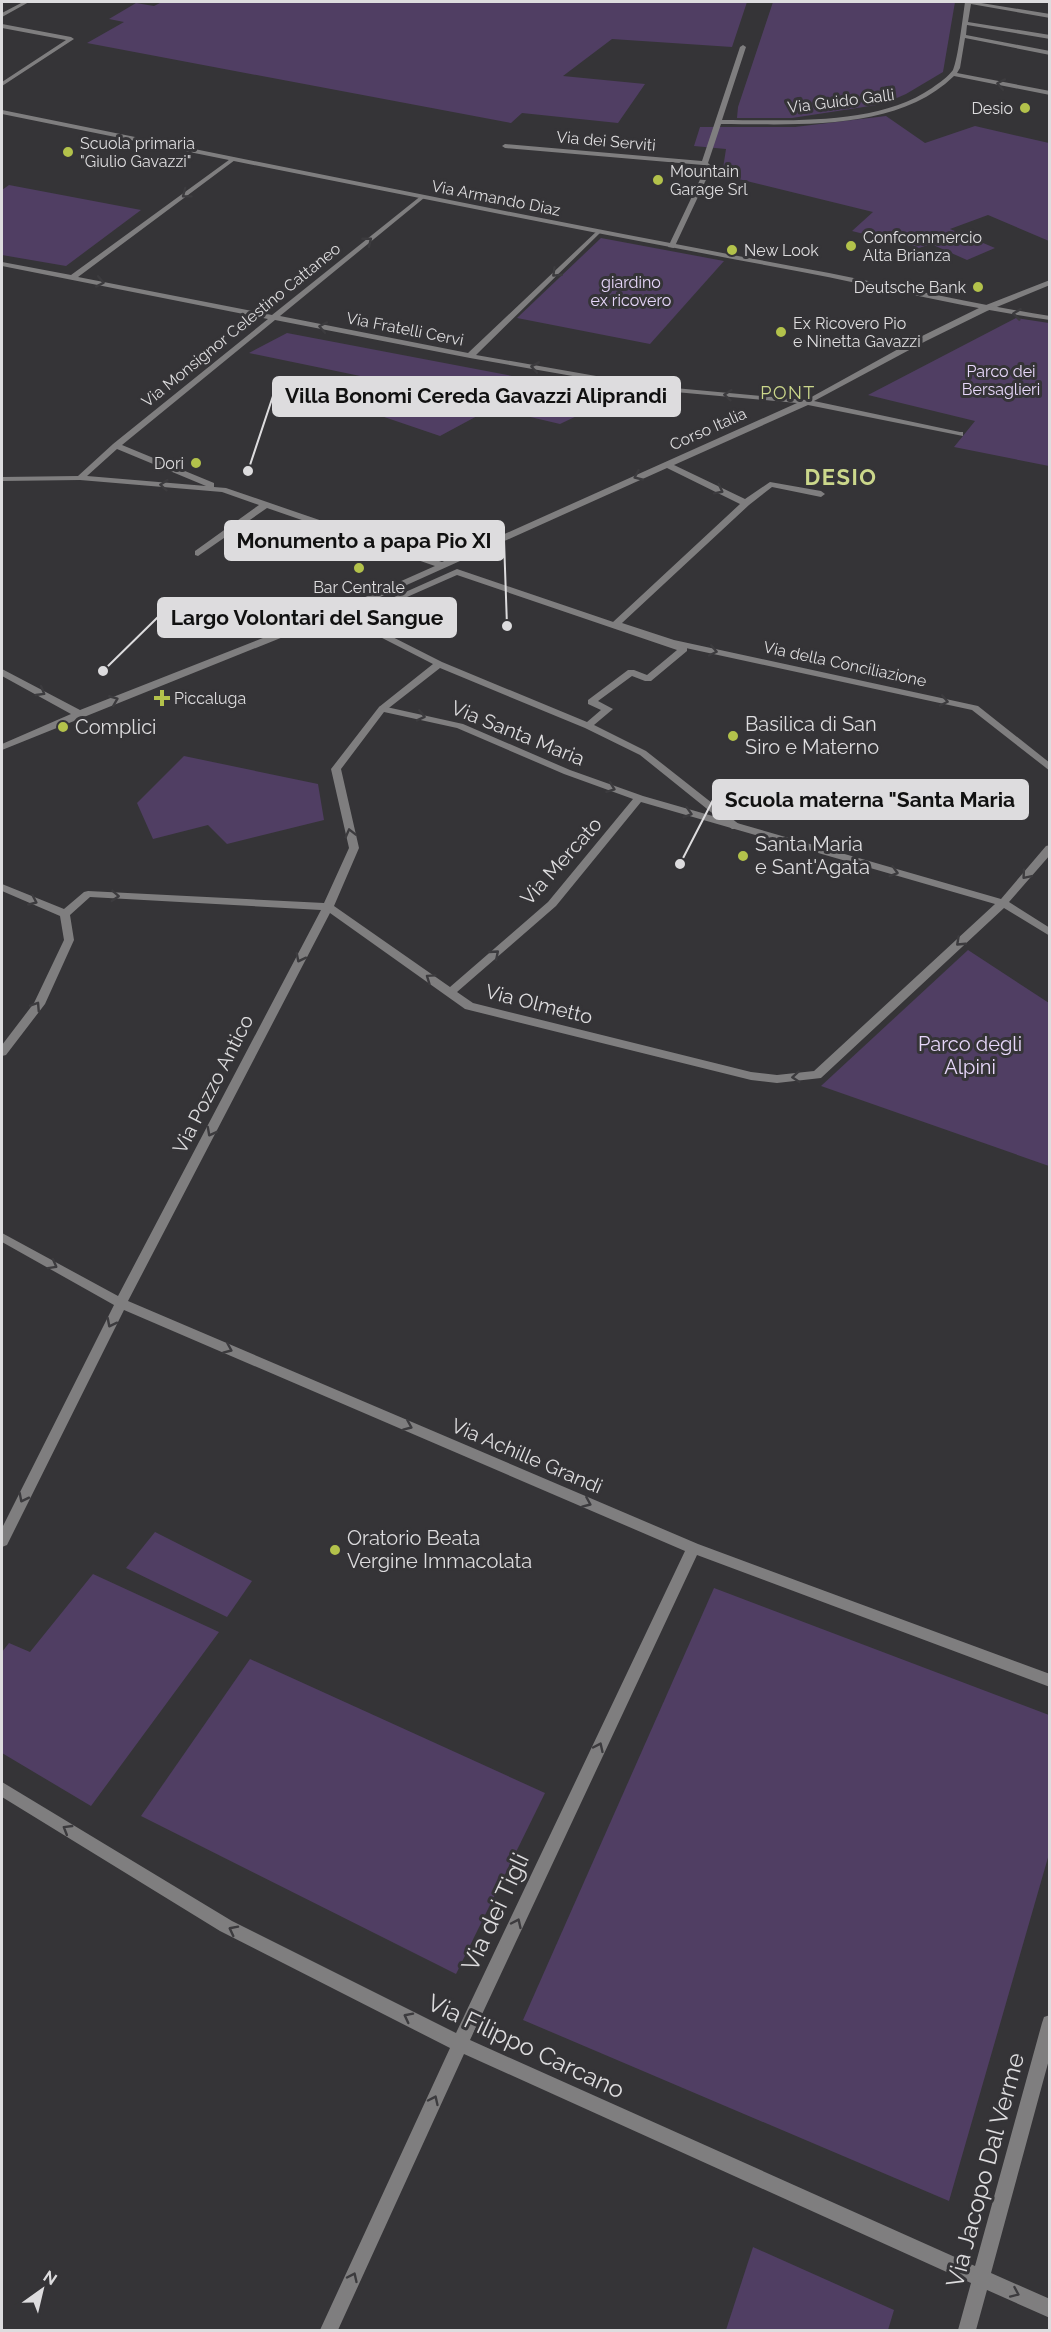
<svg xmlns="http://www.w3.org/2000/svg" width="1051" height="2332" viewBox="0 0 1051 2332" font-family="Raleway,sans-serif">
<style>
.green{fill:#503e63}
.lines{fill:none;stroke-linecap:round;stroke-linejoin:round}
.pedestrian{fill:#7f7e7f;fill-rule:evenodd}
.minor{fill:#7f7e7f;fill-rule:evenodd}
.tertiary{fill:#7f7e7f;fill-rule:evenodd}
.oneway{stroke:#3c3b3e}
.poi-dot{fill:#b3c24b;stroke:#353437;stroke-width:2}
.labels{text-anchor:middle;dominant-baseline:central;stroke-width:6;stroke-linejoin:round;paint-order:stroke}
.far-street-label{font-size:16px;fill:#dddcde;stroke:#353437}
.far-poi-label{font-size:16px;fill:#dddcde;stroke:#353437;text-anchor:start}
.far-park-label{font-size:16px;fill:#e7d7fa;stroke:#353437}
.far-neighbourhood-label{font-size:18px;letter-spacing:1.5px;fill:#cbd78b;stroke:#353437}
.poi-label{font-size:20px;fill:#dddcde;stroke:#353437;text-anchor:start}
.street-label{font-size:20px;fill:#dddcde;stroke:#353437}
.park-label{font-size:20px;fill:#e7d7fa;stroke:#353437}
.far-district-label{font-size:22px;font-weight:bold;letter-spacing:1.5px;fill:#cbd78b;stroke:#353437}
.near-street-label{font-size:24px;fill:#dddcde;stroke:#353437}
.leader{fill:none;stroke:#dddcde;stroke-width:2}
.callout-dot{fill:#dddcde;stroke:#353437;stroke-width:2}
.callout{fill:#dddcde;stroke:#dddcde;stroke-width:2}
.callout-label{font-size:21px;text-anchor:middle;font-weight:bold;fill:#111}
</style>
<rect width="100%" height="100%" fill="#353437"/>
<g class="green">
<polygon points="162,2 747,2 732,47 612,39 563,76 645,84 618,123 522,113 511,123 87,43 124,22 109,19 136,3 154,6"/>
<polygon points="773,2 955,2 943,72 906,94 883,104 792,118 737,118 738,107"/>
<polygon points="886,116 925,143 975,126 1049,143 1049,241 988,215 950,229 995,248 967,260 931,244 919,248 852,231 873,212 722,175 726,149 694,146 700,127 795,127"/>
<polygon points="9,185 141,210 66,266 2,255 2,190"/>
<polygon points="601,238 724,261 650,344 517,318"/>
<polygon points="1016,318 1049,323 1049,466 954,447 975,421 868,395"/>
<polygon points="287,333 596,392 610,387 627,392 560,424 492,408 440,436 340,402 365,377 249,353"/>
<polygon points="184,756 318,784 324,820 227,844 208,825 153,839 137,803"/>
<polygon points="968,950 1049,1003 1049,1166 821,1086"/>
<polygon points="155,1532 252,1581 227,1617 126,1568"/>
<polygon points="93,1574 219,1632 91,1806 2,1753 2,1652 9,1643 30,1652"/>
<polygon points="714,1588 1049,1715 1049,1854 949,2201 523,2020"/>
<polygon points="250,1659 545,1793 456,1974 141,1816"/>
<polygon points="753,2247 894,2310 888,2330 726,2330"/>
</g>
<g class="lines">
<path class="pedestrian" d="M457 569 687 647V651L651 681H645L632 676 598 701 613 709 594 725 646 751 740 825V829H732L640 755 585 728 440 668 385 711H379V707L433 664 345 619ZM457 575 677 650 647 675 634 670H628L588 700V704L601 710 587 722 442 662 357 619Z"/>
<g class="minor">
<polygon points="23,2 29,2 2,17 2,13"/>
<path d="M965 2H975L1050 14V18L971 4 968 22 1050 35V39L967 25 966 35 1050 51V55L965 38 960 68 957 73 1050 91V95L954 76C897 132 795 124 721 124L708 163 712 167 674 248 668 247 706 167 703 165 505 148 502 146 505 144 702 161 740 47 743 45 746 47 722 120C788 120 877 126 932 88 939 83 948 77 953 70 958 59 963 16 965 2Z"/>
<polygon points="2,24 71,37 74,39 2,86 2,82 66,40 2,28"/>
<path d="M233 157 236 159 235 160 78 277 272 315 422 195 424 196V198L280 316 468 353 598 230 600 231V233L476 355 653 386 806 400 920 337 981 307 1050 280V285L987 311 926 341 814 401 960 432H963V436L808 405 674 465 745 499 770 482 821 491 825 494 821 497 772 487 749 505 622 623 674 640 978 706 1050 763V771L972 710 672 645 613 626V622L740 504 667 468 360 606 2 750V744L71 714 2 676V669L80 710 354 602 435 566 267 508 198 556 195 555V551L259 505 222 492 80 480 2 481V477L78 476 113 444 268 319 2 266V262L71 275ZM275 320 470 358 653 390 797 403 442 562 226 488 214 487V483L122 445ZM117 449 206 486 87 476Z"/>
<path d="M382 706 463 724 570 770 643 796 1001 899 1046 846 1050 845V855L1009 902 1050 928V936L1004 908 821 1078 777 1083 751 1080 465 1009 330 913 128 1301 698 1544 1050 1674V1687L697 1555 470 2040 975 2266 1042 2023 1044 2017 1050 2015V2056L991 2273 1050 2299V2318L987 2290 976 2330H958L971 2283 464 2054 338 2330H320L450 2048 220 1931 2 1797V1782L232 1921 456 2033 685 1551 124 1310 7 1545 2 1547V1528L114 1305 2 1242V1233L118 1296 321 910 90 897 70 915 74 940 45 1004 6 1055 2 1056V1045L34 1003 64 940 60 916 2 891V884L64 909 84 892 88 891 324 903 349 848 331 769 379 707ZM384 712 457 728 564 774 633 799 548 902 450 987 334 906 359 848 341 769ZM641 802 995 904 814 1071 777 1075 751 1072 473 1003 457 992 556 906Z"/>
</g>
<path class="tertiary" d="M2 110C268 164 535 218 802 268 885 283 966 303 1050 316V320C966 308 885 288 802 272 535 222 268 168 2 114Z"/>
</g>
<defs><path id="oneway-chevron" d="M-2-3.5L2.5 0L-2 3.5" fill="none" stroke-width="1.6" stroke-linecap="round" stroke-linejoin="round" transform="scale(1.5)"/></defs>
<g class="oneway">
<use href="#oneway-chevron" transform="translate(1001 84) rotate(-169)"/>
<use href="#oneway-chevron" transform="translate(186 194) rotate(143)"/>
<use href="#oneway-chevron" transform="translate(368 241) rotate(-39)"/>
<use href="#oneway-chevron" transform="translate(556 273) rotate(136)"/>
<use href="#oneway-chevron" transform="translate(100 282) rotate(11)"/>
<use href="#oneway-chevron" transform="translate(1017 314) rotate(-173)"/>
<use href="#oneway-chevron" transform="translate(323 327) rotate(-169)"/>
<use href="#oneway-chevron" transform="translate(535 367) rotate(-170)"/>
<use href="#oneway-chevron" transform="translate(728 395) rotate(-175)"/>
<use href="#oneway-chevron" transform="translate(638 476) rotate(156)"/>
<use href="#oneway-chevron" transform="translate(164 485) rotate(-175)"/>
<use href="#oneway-chevron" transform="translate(719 490) rotate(27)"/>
<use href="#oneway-chevron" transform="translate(713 651) rotate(12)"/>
<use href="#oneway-chevron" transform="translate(41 692) rotate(30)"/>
<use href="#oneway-chevron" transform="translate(114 700) rotate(-22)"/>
<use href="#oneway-chevron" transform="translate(944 701) rotate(12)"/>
<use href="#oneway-chevron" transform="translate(421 716) rotate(13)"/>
<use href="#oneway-chevron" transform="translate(611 788) rotate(20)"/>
<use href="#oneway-chevron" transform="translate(688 813) rotate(17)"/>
<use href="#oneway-chevron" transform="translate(350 833) rotate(-104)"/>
<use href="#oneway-chevron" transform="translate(894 872) rotate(16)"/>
<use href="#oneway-chevron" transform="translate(1026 875) rotate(130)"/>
<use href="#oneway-chevron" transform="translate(115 896) rotate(3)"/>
<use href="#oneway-chevron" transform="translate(33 901) rotate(24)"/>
<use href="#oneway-chevron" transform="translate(960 942) rotate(137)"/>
<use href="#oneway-chevron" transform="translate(495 954) rotate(-41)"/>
<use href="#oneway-chevron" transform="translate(300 958) rotate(117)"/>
<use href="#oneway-chevron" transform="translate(430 978) rotate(-145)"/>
<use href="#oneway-chevron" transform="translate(36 1006) rotate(-57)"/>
<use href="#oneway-chevron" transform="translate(796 1077) rotate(175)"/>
<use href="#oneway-chevron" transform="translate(211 1132) rotate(118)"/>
<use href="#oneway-chevron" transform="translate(53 1265) rotate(29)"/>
<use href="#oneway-chevron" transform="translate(111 1323) rotate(117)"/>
<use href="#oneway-chevron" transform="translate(228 1349) rotate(23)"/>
<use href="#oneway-chevron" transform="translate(408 1426) rotate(23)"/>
<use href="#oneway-chevron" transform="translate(23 1498) rotate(117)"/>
<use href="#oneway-chevron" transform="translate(587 1503) rotate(23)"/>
<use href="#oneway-chevron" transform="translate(599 1747) rotate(-65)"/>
<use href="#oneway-chevron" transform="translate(67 1829) rotate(-149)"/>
<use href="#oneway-chevron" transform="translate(517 1923) rotate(-65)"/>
<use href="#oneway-chevron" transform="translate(233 1930) rotate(-153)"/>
<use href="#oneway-chevron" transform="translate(408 2017) rotate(-153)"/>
<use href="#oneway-chevron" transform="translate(434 2100) rotate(-65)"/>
<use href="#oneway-chevron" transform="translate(353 2277) rotate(-65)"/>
<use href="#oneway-chevron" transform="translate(1015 2293) rotate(24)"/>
</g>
<g class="poi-dot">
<circle cx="1025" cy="108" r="6"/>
<circle cx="68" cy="152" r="6"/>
<circle cx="658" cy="180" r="6"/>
<circle cx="851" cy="246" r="6"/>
<circle cx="732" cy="250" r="6"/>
<circle cx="978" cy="287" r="6"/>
<circle cx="781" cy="332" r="6"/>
<circle cx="196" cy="463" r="6"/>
<circle cx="359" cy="568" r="6"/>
<path d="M159 689h6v6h6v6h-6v6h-6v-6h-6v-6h6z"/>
<circle cx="63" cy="727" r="6"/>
<circle cx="733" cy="736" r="6"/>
<circle cx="743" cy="856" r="6"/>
<circle cx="335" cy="1550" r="6"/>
</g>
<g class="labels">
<g class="far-street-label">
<text transform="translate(841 101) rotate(-7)">Via Guido Galli</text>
<text transform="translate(606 141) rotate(5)">Via dei Serviti</text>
<text transform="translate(496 198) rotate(11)">Via Armando Diaz</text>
<text transform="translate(241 325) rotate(-39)">Via Monsignor Celestino Cattaneo</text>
<text transform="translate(405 329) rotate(11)">Via Fratelli Cervi</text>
<text transform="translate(708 429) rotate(-24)">Corso Italia</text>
<text transform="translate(845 664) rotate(12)">Via della Conciliazione</text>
</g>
<g class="far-poi-label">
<text x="1013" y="108" text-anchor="end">Desio</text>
<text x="80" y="143">Scuola primaria<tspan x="80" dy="18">"Giulio Gavazzi"</tspan></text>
<text x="670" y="171">Mountain<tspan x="670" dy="18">Garage Srl</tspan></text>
<text x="863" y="237">Confcommercio<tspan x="863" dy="18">Alta Brianza</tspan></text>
<text x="744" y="250">New Look</text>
<text x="966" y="287" text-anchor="end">Deutsche Bank</text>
<text x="793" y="323">Ex Ricovero Pio<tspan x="793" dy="18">e Ninetta Gavazzi</tspan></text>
<text x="184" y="463" text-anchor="end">Dori</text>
<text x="359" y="587" text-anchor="middle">Bar Centrale</text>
<text x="174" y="698">Piccaluga</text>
</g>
<g class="far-park-label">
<text x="631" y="282">giardino<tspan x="631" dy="18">ex ricovero</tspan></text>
<text x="1001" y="371">Parco dei<tspan x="1001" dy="18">Bersaglieri</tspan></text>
</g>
<g class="far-neighbourhood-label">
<text x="788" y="392">PONT</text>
</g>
<g class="poi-label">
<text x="745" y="724">Basilica di San<tspan x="745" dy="23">Siro e Materno</tspan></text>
<text x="75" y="727">Complici</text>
<text x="755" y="844">Santa Maria<tspan x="755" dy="23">e Sant'Agata</tspan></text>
<text x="347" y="1538">Oratorio Beata<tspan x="347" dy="23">Vergine Immacolata</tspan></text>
</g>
<g class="street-label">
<text transform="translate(518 733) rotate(22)">Via Santa Maria</text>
<text transform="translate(561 861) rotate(-48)">Via Mercato</text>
<text transform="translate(539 1004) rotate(14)">Via Olmetto</text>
<text transform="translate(213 1084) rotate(-63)">Via Pozzo Antico</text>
<text transform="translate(527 1456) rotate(23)">Via Achille Grandi</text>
</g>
<g class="park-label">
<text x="970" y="1044">Parco degli<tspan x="970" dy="23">Alpini</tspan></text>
</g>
<g class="far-district-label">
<text x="841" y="477">DESIO</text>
</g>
<g class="near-street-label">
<text transform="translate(495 1912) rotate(-65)">Via dei Tigli</text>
<text transform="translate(526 2046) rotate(25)">Via Filippo Carcano</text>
<text transform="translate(985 2170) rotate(-75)">Via Jacopo Dal Verme</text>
</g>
</g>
<path class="leader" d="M248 471L273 396M507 626L504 540M103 671L158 617M680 864L713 800"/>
<g class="callout-dot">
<circle cx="248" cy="471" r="6"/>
<circle cx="507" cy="626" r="6"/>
<circle cx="103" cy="671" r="6"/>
<circle cx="680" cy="864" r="6"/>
</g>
<g class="callout">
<rect x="273" y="377" width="407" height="39" rx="6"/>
<rect x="225" y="521" width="279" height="39" rx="6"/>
<rect x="158" y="598" width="298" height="39" rx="6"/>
<rect x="713" y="780" width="315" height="39" rx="6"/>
</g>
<g class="callout-label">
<text x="476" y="403">Villa Bonomi Cereda Gavazzi Aliprandi</text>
<text x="364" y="548">Monumento a papa Pio XI</text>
<text x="307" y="625">Largo Volontari del Sangue</text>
<text x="870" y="807">Scuola materna "Santa Maria</text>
</g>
<rect width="1051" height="2332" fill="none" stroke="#dddcde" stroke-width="6"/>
<g transform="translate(42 2290) rotate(34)" stroke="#353437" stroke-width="4.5" paint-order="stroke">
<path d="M0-4.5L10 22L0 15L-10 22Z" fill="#dddcde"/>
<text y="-9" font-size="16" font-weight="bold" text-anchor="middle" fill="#dddcde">N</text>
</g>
</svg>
